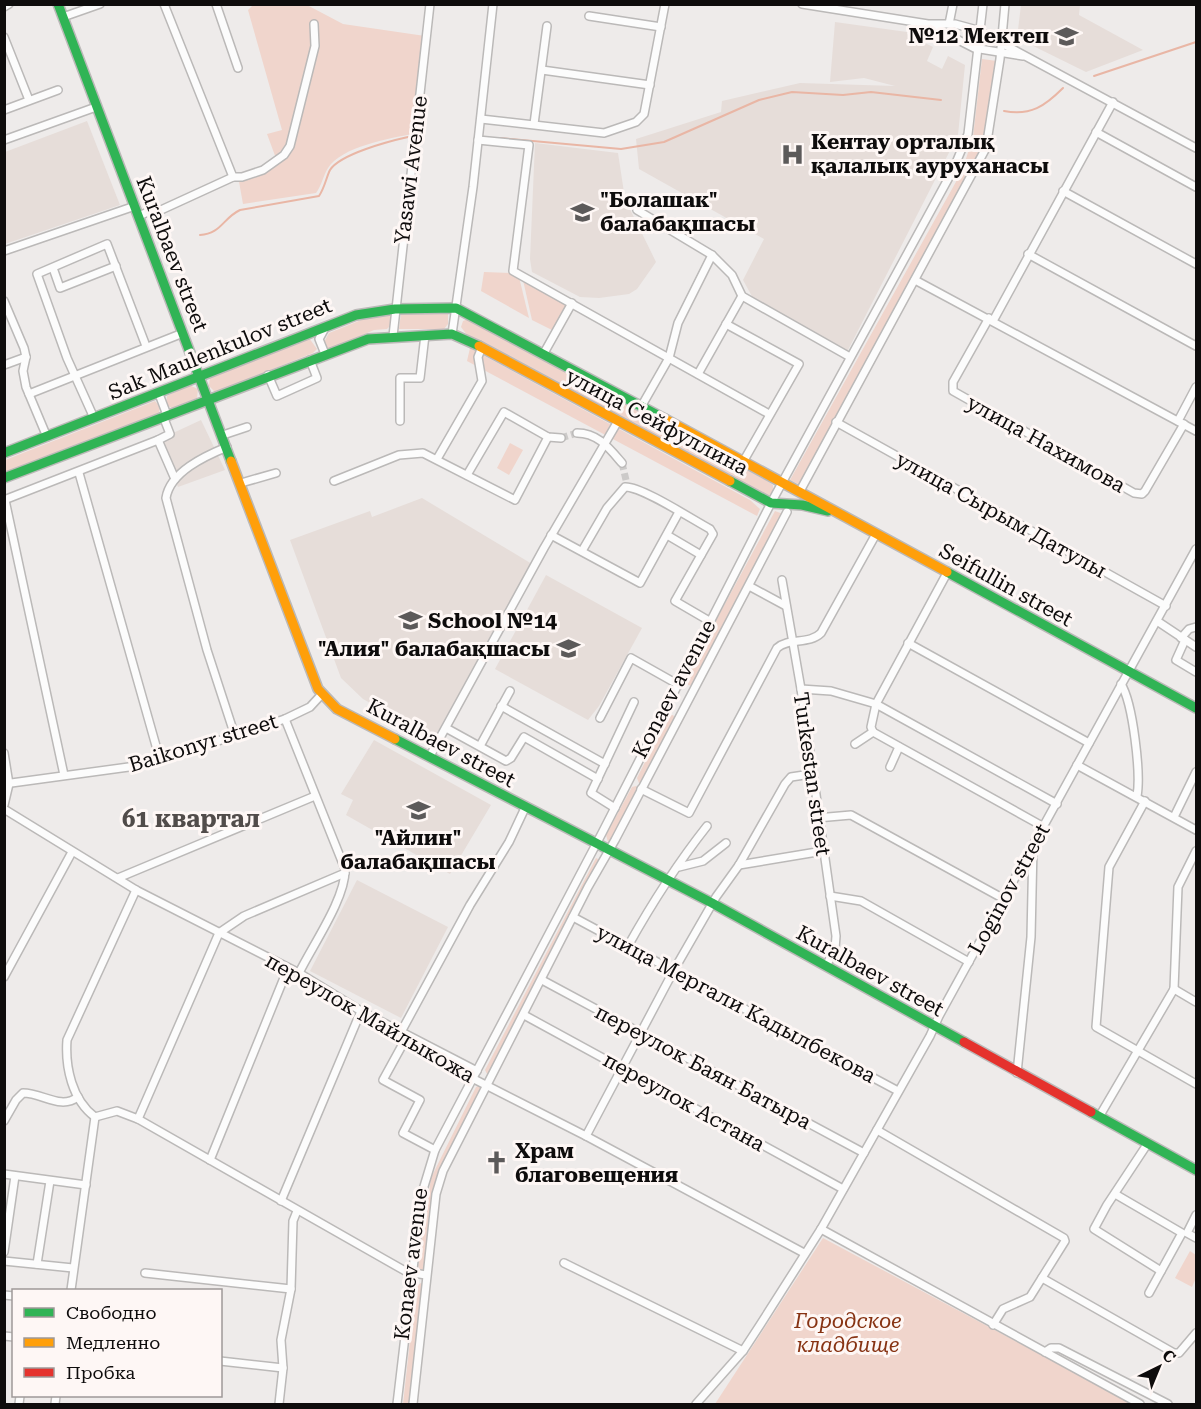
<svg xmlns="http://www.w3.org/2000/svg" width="1201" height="1409" viewBox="0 0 1201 1409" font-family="'Roboto Serif',serif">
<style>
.built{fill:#e6ddd9}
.green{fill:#f0d5cc}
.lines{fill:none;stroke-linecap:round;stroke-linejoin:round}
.stream{stroke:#e9b6a5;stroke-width:2}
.street-tunnel{stroke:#cccac9;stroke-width:7;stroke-dasharray:7 3.5;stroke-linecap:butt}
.street-casing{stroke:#bbb9b8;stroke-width:10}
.fast-casing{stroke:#bbb9b8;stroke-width:12}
.slow-casing{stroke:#bbb9b8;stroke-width:12}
.jam-casing{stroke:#bbb9b8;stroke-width:12}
.street{stroke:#fcfcfc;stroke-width:7}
.fast{stroke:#30b455;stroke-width:9}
.slow{stroke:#ff9f0a;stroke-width:9}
.jam{stroke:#e5322d;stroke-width:9}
.labels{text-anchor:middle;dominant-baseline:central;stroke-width:6;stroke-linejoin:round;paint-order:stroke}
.poi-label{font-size:21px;font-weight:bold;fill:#0e0c0c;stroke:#fef7f5;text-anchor:start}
.street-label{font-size:21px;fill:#0e0c0c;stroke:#fef7f5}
.park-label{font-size:21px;font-style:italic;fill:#873313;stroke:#fef7f5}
.quarter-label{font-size:24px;font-weight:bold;fill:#514c4a;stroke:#fef7f5}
</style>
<rect width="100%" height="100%" fill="#eeebea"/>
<g class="built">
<polygon points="1021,5 1080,5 1079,15 1143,50 1086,72 1017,38"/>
<polygon points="835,22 907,32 907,34 933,47 927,61 942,69 948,56 965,65 958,135 847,352 754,300 743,280 764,239 639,169 636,139 721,112 722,101 800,83 895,86 864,78 830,82"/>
<polygon points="87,121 120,205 5,244 5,152"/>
<polygon points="535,143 618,153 625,199 656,262 637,289 629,294 599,298 580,297 532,272 530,259"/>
<polygon points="201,420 225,470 178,487 158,440"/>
<polygon points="422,498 532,564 435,739 363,699 341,678 290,540 370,511 372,517"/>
<polygon points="546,575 642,628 599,706 588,720 495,669"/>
<polygon points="374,740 491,805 450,874 346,815 353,800 341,794"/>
<polygon points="357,880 448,927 401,1018 310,971"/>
</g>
<g class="green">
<path d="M253 5H307L343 24 425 36 413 134C390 138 341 147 328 168 323 176 322 185 316 193L243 204 238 176 277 161 267 134 282 130 248 10Z"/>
<polygon points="982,59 997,61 987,145 800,485 790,480 962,171 973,137"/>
<polygon points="484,272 512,273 519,277 529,318 481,291"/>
<polygon points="523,280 568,304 554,331 532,320"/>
<polygon points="448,311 448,324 444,329 399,329 401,313"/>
<polygon points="391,315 391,325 387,329 374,330 331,349 327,348 324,342 329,333 366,318"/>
<polygon points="468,319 767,481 773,485 773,492 768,496 763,495 467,335 461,327 463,321"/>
<polygon points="309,338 317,349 313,353 215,392 209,386 210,377"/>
<polygon points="470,348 750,500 760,509 757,516 467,361"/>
<polygon points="189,385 198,389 197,398 172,408 166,405 167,396"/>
<polygon points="155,401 160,407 159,413 5,473 5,460"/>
<polygon points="510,443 523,450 509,475 497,468"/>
<polygon points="775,511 783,514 693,686 688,685 686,676"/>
<polygon points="673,715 675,718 642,783 639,783 637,778 668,716"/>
<polygon points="636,786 639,789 611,841 608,842 606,835 632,787"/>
<polygon points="596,858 602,861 491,1074 487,1074 485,1070"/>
<polygon points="480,1085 483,1088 444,1169 425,1269 420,1270 418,1266 431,1178 476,1087"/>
<polygon points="823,1238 1133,1404 715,1404"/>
<polygon points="1190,1251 1196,1255 1196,1278 1192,1287 1175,1278"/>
<polygon points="421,1283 423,1284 412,1404 403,1404 416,1286"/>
</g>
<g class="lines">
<g class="stream">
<polyline points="1094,76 1196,42"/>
<path d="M1004 111C1031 116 1045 106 1063 88"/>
<polyline points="500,138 621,149 664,142 759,100 792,92 843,95 871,92 941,100"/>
<path d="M200 235C221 234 223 218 240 210L319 196C325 187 326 178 330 170 340 154 390 141 408 137"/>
</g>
<g class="street-tunnel">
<polyline points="561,438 577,433"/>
<polyline points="622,463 626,480"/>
</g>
<defs>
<g id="street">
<polyline points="164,4 233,177"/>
<polyline points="216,4 238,68"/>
<polyline points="802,4 928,24 955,24 977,30 1196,148"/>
<polyline points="4,7 9,4"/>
<polyline points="589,16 661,27"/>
<polyline points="63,17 100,4"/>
<polyline points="949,24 953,4"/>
<polyline points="929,25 974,48 1023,56"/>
<polyline points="4,37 29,100"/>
<polyline points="542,70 650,85"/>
<polyline points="4,110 58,90"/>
<polyline points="481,119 604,133 636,122 644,114 665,4"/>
<polyline points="534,124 547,26"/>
<polyline points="1096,132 1196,187"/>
<polyline points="4,140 96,107"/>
<polyline points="478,140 529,145 513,271 769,414"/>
<polyline points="1063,191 1196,264"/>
<polyline points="637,210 712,255 732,275 742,296 850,357"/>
<polyline points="139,216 152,210 161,210 233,177 242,177 263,170 284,155 290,146 315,46 314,24"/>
<polyline points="4,251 135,206"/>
<polyline points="1028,254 1196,346"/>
<polyline points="53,268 60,288 116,266"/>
<polyline points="915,280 1196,431"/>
<polyline points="4,301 24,348 26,357 23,371 26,387 47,437"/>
<polyline points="989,318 953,382 953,391 1134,493 1142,494 1145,491 1184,424"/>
<polyline points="993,321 1113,102"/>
<polyline points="726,324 799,364 743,462"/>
<polyline points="452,334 473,187 493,4"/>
<polyline points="393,336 430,4"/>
<polyline points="544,353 572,303"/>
<polyline points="325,354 319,339 325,328"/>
<polyline points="4,365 26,357"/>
<polyline points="698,374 742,296"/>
<polyline points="268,375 277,396 317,378 310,360"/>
<polyline points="29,394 183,333"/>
<polyline points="159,394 167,415"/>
<polyline points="641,407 669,358 678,323 712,255"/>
<polyline points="94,418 67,358 37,274 107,244 146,346"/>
<polyline points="400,421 400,378 420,378 425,335"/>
<polyline points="1178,421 1196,387"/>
<polyline points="836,422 1166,606"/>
<path d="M577 433C598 433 609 448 622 463"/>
<polyline points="223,435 247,427"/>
<polyline points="158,440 175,479"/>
<path d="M227 447C205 456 170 472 166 498L207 650 235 736"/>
<polyline points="437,459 482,381 478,357 482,347"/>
<polyline points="79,473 160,760"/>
<polyline points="467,475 504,412 548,437 561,438"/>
<polyline points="334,481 399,455 423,453 515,500 548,437"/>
<polyline points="241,483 276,473"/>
<polyline points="800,491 986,148 1000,59 1005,4"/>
<polyline points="4,500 158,440 170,434 163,416"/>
<polyline points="5,500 64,775"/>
<polyline points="551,535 640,583 679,512"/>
<polyline points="667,535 701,555"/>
<path d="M582 551 607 508 625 487C641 486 693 520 710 529L713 534 675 601 711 622"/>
<polyline points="782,580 801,689 836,936 835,949 826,966"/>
<polyline points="749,586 786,606"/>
<polyline points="1157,621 1196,647"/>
<polyline points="1181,638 1189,629 1196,627"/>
<polyline points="1185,640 1176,660 1196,672"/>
<polyline points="908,643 1089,743"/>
<path d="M1121 684C1133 703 1141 774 1137 796"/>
<polyline points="801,689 831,691 876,704 1057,804"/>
<polyline points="501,706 605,764"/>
<polyline points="600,718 631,658 679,685"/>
<path d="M285 719 345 869C346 898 312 946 299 973"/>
<polyline points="446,728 506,761 511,758 524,737 598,779"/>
<polyline points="873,732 1044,827"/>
<polyline points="873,732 871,727 876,704 947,573"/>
<polyline points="855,744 873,732"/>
<polyline points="480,746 510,691"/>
<polyline points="4,753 9,784 4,805"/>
<polyline points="430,756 544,548 618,421"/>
<polyline points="1077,765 1196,830"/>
<polyline points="890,767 899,747"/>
<polyline points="4,784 136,766 160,760 285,719 310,707 322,694"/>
<path d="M641 789 689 813 777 648C789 637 809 645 821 633L876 534"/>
<polyline points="1145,801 1109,867 1096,1027 1196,1084"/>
<polyline points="615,808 591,793 634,702"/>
<polyline points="4,809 136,890 299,973 361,1011 477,1071"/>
<polyline points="1174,817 1196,772"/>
<polyline points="817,818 851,815 1004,899"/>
<polyline points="739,865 823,851"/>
<polyline points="679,867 703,861 726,843"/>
<polyline points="118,878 315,796"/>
<polyline points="830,896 861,901 969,962"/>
<polyline points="573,917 898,1091"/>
<path d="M628 946C652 903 677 864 707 826"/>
<polyline points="4,977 72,852"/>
<polyline points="542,980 864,1153"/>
<polyline points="1174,989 1178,887 1196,851"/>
<polyline points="1174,989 1196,1002"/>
<polyline points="524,1015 843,1189"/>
<polyline points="401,1032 411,1047 586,1136 804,1253"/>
<polyline points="401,1032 470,905 509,842 525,808"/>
<polyline points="405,1040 383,1080 420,1100 403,1133 435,1150"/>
<polyline points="1017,1073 1031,937 1033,847"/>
<polyline points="95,1117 117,1111 138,1119 384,1259 407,1272 426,1275"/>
<path d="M95 1117C72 1100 65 1067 67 1040L136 890"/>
<polyline points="1099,1117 1174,989"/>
<polyline points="138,1119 219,933 244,916 345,873"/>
<path d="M4 1121 16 1100 23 1093C43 1093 60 1110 78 1097"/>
<polyline points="877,1130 1064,1238 1065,1241 1030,1297 1003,1309 993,1325"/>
<polyline points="586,1136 674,970 716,897 739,865 785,784 791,777 811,774"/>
<polyline points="1148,1143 1107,1205 1094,1229 1161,1271"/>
<polyline points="210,1160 288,968"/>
<polyline points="4,1174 86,1185"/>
<polyline points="1115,1194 1182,1233 1149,1293"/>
<polyline points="281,1201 361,1011"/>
<polyline points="1196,1215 1187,1233 1196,1238"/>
<polyline points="821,1229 1140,1404"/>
<polyline points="4,1252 15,1176"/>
<polyline points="4,1261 73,1268"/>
<polyline points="564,1263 743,1351"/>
<polyline points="37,1264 50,1181"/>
<polyline points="145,1273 291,1289"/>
<polyline points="1042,1278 1174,1353 1179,1353 1196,1333"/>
<polyline points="71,1290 95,1117"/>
<polyline points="4,1295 14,1296"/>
<polyline points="4,1336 14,1337"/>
<polyline points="1045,1352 1051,1348 1059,1348 1168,1404"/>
<polyline points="220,1361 283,1368"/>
<polyline points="19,1404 20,1396"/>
<polyline points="55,1404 56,1396"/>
<polyline points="279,1404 283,1368 281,1340 291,1289 293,1221 297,1211"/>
<polyline points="397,1404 422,1193 435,1150 602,833 771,503 953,170 968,134 983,4"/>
<polyline points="413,1404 436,1194 443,1171 588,887 615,840 787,512"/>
<polyline points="696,1404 743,1351 760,1325 821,1229 930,1036 939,1016 1196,549"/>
</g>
<g id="fast">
<polyline points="58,4 231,461"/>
<polyline points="4,453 356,315 395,309 456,308 665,419"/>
<polyline points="4,478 368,339 452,334 479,346"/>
<polyline points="730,481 771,503 802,505 828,511"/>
<polyline points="947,572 1196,708"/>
<polyline points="395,739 712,903 964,1042"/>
<polyline points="1091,1112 1196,1170"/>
</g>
<g id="slow">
<polyline points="479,346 730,481"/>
<polyline points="665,419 947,572"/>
<polyline points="231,461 318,689 337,709 395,739"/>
</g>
<polyline id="jam" points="964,1042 1091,1112"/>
</defs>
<use href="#street" class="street-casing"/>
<use href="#fast" class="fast-casing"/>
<use href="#slow" class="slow-casing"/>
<use href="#jam" class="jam-casing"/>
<use href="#street" class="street"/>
<use href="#fast" class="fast"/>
<use href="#slow" class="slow"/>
<use href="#jam" class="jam"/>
</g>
<defs>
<symbol id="school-bare" viewBox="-9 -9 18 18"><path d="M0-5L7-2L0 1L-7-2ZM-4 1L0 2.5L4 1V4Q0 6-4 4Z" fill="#5c5a5a" stroke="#fef7f5" stroke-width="2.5" paint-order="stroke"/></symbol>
<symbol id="hospital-bare" viewBox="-9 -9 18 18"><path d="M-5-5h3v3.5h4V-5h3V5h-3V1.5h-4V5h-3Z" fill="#5c5a5a" stroke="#fef7f5" stroke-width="2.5" paint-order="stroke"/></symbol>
<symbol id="church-bare" viewBox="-9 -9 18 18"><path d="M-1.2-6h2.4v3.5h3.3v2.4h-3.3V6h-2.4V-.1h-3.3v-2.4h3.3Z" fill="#5c5a5a" stroke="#fef7f5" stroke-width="2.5" paint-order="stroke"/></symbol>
</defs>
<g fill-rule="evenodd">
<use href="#school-bare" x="1050" y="20" width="33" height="33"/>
<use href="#hospital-bare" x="776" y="138" width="33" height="33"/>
<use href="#school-bare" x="566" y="196" width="33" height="33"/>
<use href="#school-bare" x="394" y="604" width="33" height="33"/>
<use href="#school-bare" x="552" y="632" width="33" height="33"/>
<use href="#school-bare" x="402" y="794" width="33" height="33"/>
<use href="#church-bare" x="480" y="1146" width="33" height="33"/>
</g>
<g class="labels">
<g class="poi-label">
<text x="1049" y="36" text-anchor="end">№12 Мектеп</text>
<text x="811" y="142">Кентау орталық<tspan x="811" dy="24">қалалық ауруханасы</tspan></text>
<text x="600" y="200">"Болашак"<tspan x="600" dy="24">балабақшасы</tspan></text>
<text x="428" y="621">School №14</text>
<text x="550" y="649" text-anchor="end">"Алия" балабақшасы</text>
<text x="418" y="838" text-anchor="middle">"Айлин"<tspan x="418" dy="24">балабақшасы</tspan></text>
<text x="515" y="1151">Храм<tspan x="515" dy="24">благовещения</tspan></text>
</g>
<g class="street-label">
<text transform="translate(411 170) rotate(-83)">Yasawi Avenue</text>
<text transform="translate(172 254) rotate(69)">Kuralbaev street</text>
<text transform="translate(220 349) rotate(-22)">Sak Maulenkulov street</text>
<text transform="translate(657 422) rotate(28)">улица Сейфуллина</text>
<text transform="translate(1046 444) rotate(29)">улица Нахимова</text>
<text transform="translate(1001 515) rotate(29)">улица Сырым Датулы</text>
<text transform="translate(1006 585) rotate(29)">Seifullin street</text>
<text transform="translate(674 689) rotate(-62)">Konaev avenue</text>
<text transform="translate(203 743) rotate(-17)">Baikonyr street</text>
<text transform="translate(441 743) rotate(28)">Kuralbaev street</text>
<text transform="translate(812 774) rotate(82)">Turkestan street</text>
<text transform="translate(1009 889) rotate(-61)">Loginov street</text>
<text transform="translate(870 971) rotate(29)">Kuralbaev street</text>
<text transform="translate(736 1004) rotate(28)">улица Мергали Кадылбекова</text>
<text transform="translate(370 1018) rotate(30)">переулок Майлыкожа</text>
<text transform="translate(703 1067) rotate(28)">переулок Баян Батыра</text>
<text transform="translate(684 1102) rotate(29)">переулок Астана</text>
<text transform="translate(411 1264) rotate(-83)">Konaev avenue</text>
</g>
<g class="park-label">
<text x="848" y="1321">Городское<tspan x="848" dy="24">кладбище</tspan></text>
</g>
<g class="quarter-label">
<text x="191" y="819">61 квартал</text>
</g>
</g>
<rect width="1201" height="1409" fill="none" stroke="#0e0c0c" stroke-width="12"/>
<rect x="12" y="1289" width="210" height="108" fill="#fef7f5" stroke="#9e9998" stroke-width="1.5"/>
<rect x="24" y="1308" width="30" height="9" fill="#30b455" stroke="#9e9998" stroke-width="1.5"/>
<text x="66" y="1319" font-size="18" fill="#0e0c0c">Свободно</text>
<rect x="24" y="1338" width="30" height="9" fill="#ff9f0a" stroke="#9e9998" stroke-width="1.5"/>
<text x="66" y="1349" font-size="18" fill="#0e0c0c">Медленно</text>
<rect x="24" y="1368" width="30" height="9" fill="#e5322d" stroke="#9e9998" stroke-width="1.5"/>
<text x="66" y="1379" font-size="18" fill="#0e0c0c">Пробка</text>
<g transform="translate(1159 1367) rotate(43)" stroke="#fef7f5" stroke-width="4.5" paint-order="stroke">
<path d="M0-4.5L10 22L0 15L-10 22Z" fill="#0e0c0c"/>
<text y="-9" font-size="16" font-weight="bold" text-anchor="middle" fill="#0e0c0c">С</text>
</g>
</svg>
